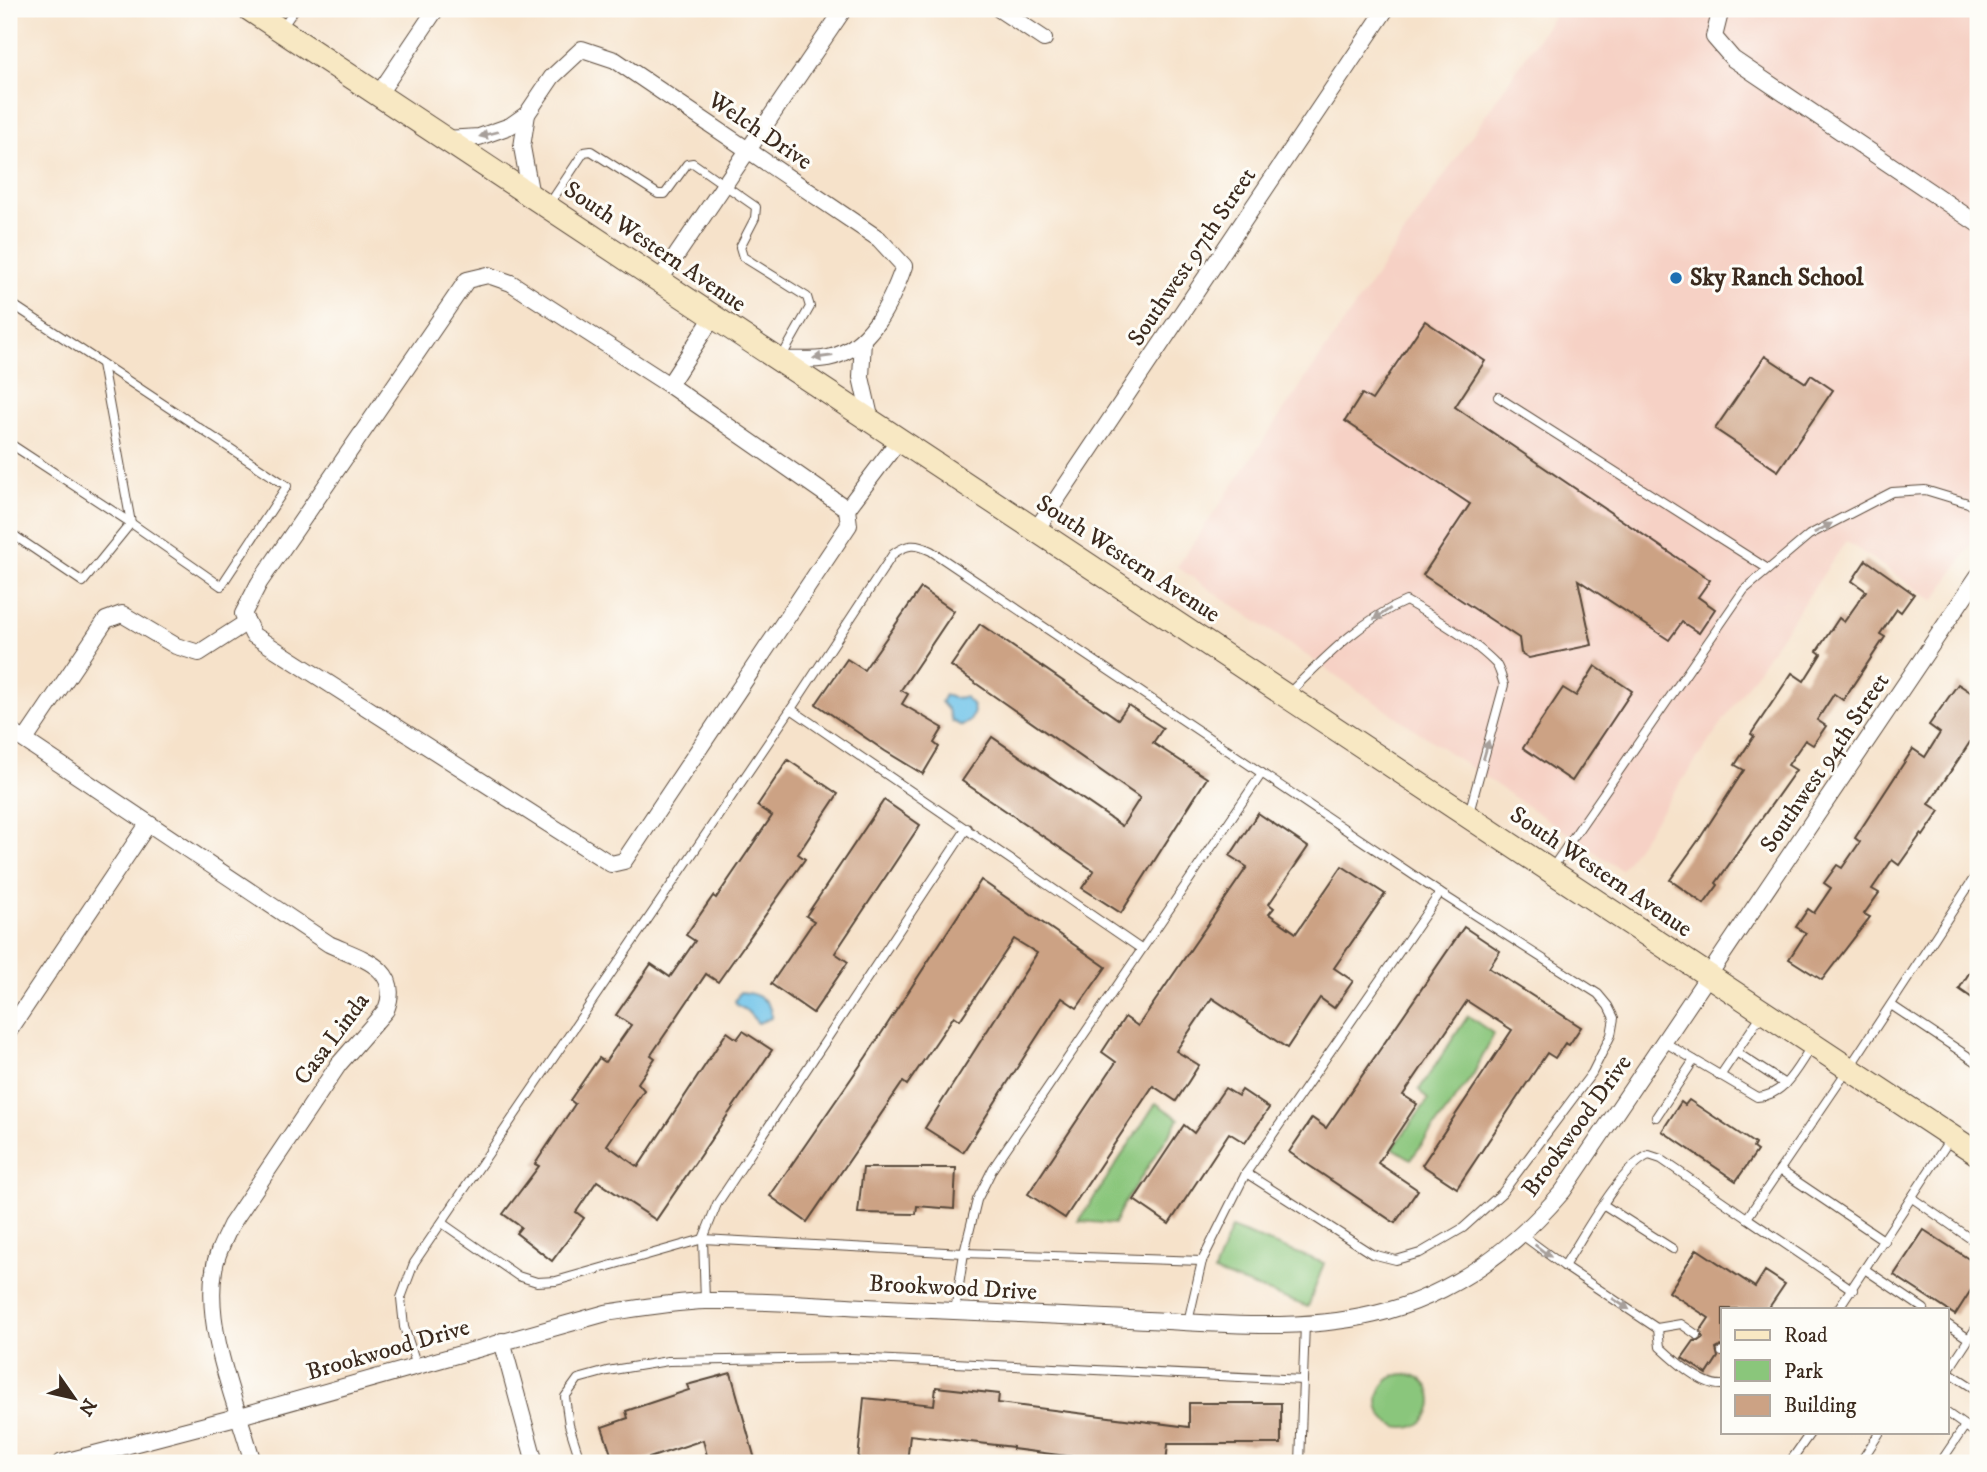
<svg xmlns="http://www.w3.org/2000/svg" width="1987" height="1472" viewBox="0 0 1987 1472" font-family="'IM FELL DW Pica',serif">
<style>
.built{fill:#f6d1c5}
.green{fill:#8ac67b;stroke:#62784c;stroke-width:2}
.water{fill:#6dc2e9;stroke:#547684;stroke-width:2}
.building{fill:#cca284}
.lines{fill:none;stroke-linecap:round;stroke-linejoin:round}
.service-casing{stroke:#574638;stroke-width:10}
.minor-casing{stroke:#574638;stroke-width:18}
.secondary-casing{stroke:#574638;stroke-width:25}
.service{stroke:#fff;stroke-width:8}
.minor{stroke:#fff;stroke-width:16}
.secondary{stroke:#f8e8c3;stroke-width:23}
.oneway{fill:#a79f9a}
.poi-dot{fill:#1f6fb2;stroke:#fdfcf7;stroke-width:2.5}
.labels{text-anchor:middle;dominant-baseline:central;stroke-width:6;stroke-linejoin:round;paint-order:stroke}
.street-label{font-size:24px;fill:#3b2a1e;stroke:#fdfcf7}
.poi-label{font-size:24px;font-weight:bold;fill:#3b2a1e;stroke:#fdfcf7;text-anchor:start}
</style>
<rect width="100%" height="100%" fill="#fdfcf7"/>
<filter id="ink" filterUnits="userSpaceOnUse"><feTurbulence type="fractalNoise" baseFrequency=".0143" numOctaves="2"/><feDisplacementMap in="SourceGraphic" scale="14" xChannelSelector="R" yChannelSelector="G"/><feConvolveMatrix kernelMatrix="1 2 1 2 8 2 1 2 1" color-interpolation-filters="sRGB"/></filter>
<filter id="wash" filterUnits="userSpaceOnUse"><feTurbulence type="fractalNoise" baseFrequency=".00686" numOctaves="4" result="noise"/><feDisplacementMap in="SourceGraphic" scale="28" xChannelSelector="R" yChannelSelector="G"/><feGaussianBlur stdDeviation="1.57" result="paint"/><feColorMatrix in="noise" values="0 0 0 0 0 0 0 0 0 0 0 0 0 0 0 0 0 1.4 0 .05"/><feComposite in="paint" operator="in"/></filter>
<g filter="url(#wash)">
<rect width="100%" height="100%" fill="#f6e2ca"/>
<polygon class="built" points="1558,9 1961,9 1978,20 1978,536 1934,601 1846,541 1621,870 1177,567"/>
<g class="green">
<polygon points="1468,1016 1494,1034 1473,1075 1411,1159 1393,1148 1428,1100 1419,1090"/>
<polygon points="1156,1103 1179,1119 1123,1205 1114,1224 1079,1221"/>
<polygon points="1231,1228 1324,1263 1308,1307 1214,1272"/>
<circle cx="1405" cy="1401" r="27"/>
</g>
<g class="water">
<polygon points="945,695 953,698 965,697 972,704 974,712 970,721 962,726 952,721 948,710 941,702"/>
<path d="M740 992C757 993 772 1000 771 1018L758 1023 747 1011 737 1005 735 1001Z"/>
</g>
<g id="blocks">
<g class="building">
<polygon points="1425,321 1485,361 1455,407 1710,580 1698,597 1715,609 1699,633 1682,622 1669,640 1578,580 1592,645 1529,658 1521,653 1519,638 1423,575 1470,504 1345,421 1362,394 1372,400"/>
<polygon points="1765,356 1806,383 1811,375 1833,390 1778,471 1715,429"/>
<polygon points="1866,560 1914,594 1901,612 1897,609 1880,634 1885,637 1843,700 1834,694 1817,720 1826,726 1813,745 1805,740 1788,765 1796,770 1716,883 1718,885 1704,904 1670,880 1700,838 1744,770 1735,765 1754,736 1751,734 1792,673 1804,681 1821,654 1817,651 1839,618 1844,622 1866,591 1852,581"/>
<polygon points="921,588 954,611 901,690 908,694 902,704 943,728 934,743 939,747 923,774 885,751 816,704 847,659 864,670"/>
<polygon points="980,624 1118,719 1128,705 1163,728 1153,743 1207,778 1121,913 1082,888 1094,871 962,781 992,737 1122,826 1140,798 951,666"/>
<polygon points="1595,666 1632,691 1572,781 1523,748 1563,688 1576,696"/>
<polygon points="1958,684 1978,697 1978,730 1929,804 1940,811 1923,836 1921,834 1899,865 1892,860 1872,889 1879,893 1864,914 1870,917 1822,980 1789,959 1806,933 1796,927 1808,909 1814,913 1831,888 1824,883 1837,865 1842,868 1860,842 1855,838 1913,749 1925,757 1940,733 1929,725"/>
<polygon points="788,760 838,794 798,854 805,859 718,982 706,974 651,1055 655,1058 638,1083 644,1090 607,1145 638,1167 727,1032 737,1039 743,1031 772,1050 656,1220 597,1181 576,1212 584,1218 552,1261 516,1233 521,1227 503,1214 539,1166 535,1164 575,1104 570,1100 599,1058 605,1062 631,1025 616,1015 651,964 670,977 695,941 686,935 713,896 716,898 772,816 757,806"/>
<polygon points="884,800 920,825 835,953 848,962 813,1013 771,984 814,921 806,916"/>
<polygon points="1258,813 1308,847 1269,904 1274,908 1269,914 1296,933 1342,866 1385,894 1334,968 1353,981 1334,1008 1320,998 1287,1048 1212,998 1176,1051 1199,1065 1176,1101 1153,1086 1065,1218 1028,1194 1116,1062 1102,1052 1125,1017 1138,1026 1247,867 1230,856"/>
<polygon points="981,880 1106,967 1077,1008 1062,998 963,1152 925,1128 1037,953 1014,939 960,1020 954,1016 907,1085 903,1082 807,1222 770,1196 866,1057"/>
<polygon points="1464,927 1500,951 1489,968 1581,1027 1569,1045 1565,1043 1555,1058 1547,1053 1457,1188 1422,1165 1512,1030 1467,1001 1403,1095 1417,1104 1378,1163 1418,1190 1395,1223 1289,1152 1312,1118 1326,1128"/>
<polygon points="1978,959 1978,1002 1959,989"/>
<polygon points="1225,1088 1238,1096 1242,1090 1269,1108 1245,1143 1229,1133 1169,1224 1134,1200 1184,1125 1194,1133"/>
<polygon points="1689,1100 1755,1144 1753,1148 1757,1151 1736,1181 1662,1131 1681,1102 1685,1105"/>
<polygon points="863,1168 956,1168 954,1209 917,1206 916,1214 858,1213"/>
<polygon points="1924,1230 1978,1265 1978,1279 1955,1315 1894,1275"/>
<polygon points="1697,1249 1755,1287 1765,1271 1785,1284 1768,1309 1723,1309 1723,1345 1716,1349 1718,1357 1707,1374 1682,1358 1694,1341 1699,1341 1703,1338 1701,1330 1709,1318 1669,1292"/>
<polygon points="731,1373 756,1463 709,1463 703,1440 634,1463 614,1463 602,1427 628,1418 626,1411 689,1390 687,1385"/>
<polygon points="936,1387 999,1394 998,1403 1189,1427 1189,1403 1281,1403 1281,1444 1168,1444 1166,1463 1121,1463 1013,1449 1013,1447 910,1435 907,1463 858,1460 864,1398 934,1405"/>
</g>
</g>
</g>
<g filter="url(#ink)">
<use href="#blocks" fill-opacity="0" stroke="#574638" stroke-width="2"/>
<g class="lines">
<defs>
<g id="service">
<polyline points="281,29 295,9"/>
<polyline points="548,206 584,152 591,151 658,194 665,194 687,164 693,163 756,207 755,218 740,247 743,257 807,297 810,307 781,358"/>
<polyline points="9,302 287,486 221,586 131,523 83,582 9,532"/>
<polyline points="102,364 131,523"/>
<polyline points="1498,397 1768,569"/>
<polyline points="9,443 131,523"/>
<path d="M1287 695C1323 660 1360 620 1406 601 1433 616 1475 642 1496 664 1500 670 1502 678 1504 685L1469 813"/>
<polyline points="791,709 1141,949"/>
<polyline points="1552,868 1744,590 1809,535 1892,492 1925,490 1968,503 1978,509"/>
<polyline points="1891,1005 1978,1063"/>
<path d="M1664 1042 1757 1097C1785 1096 1797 1067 1811 1047"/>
<polyline points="1736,1052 1785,1084"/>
<polyline points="1720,1076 1762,1014"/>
<polyline points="1656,1117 1694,1060"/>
<polyline points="1780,1170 1885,1241"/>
<polyline points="1912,1198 1978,1244"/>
<polyline points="1604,1205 1673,1249"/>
<polyline points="442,1223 518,1276 537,1282 556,1281 703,1239 964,1253 1202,1261"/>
<path d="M1522 1235 1564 1266 1658 1329 1660 1347C1674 1360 1703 1387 1723 1385"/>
<path d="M1564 1266C1582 1239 1620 1167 1649 1155L1661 1159 1747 1218"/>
<polyline points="1866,1270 1924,1309"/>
<polyline points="1853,1290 1747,1218 1849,1068 1978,872"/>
<polyline points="705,1301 703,1239 717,1204 967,828"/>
<polyline points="1838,1309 1950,1139"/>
<polyline points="955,1311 964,1253 977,1200 993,1168 1262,773"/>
<polyline points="1188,1322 1202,1261 1246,1173 1440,893"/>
<polyline points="1947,1324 1969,1339"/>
<polyline points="1657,1328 1681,1324 1697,1335"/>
<polyline points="1722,1352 1723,1352"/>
<path d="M417 1366 404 1327 401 1298 414 1263 791 709 893 554C907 544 915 543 931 551L1440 893 1598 994 1608 1006 1614 1018 1611 1035 1592 1073 1502 1193 1463 1228 1420 1253 1396 1260 1372 1254 1246 1173"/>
<polyline points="1947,1371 1978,1391"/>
<polyline points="1947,1372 1978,1325"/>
<polyline points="1947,1413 1978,1435"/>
<polyline points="581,1463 569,1425 565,1397 578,1379 607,1371 668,1361 851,1358 1303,1380"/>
<polyline points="1300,1463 1305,1323"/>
<polyline points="1529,1463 1532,1459 1538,1463"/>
<polyline points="1789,1463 1811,1432"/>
<polyline points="1860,1463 1880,1432"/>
<polyline points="1940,1463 1965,1426"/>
</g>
<g id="minor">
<polyline points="999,9 1044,39"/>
<polyline points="1721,9 1714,37 1733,59 1978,224"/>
<polyline points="378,95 436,9"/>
<polyline points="527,114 522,147 531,196"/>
<path d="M445 139 479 137 510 126 527 114 552 77 582 49 615 60 879 239 904 266C891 303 870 349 828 358 813 361 795 359 779 360"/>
<polygon points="488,275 511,283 669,385 847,509 849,525 624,861 611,864 253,635 243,614 259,583 467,280"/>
<polyline points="659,281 844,9"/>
<polyline points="863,340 861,377 871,421"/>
<polyline points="669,385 713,317"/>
<polyline points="847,509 899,440"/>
<polyline points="1036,530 1386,9"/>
<path d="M9 730 329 944C359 958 403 967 386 1010L339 1064 231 1225C224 1240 216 1254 214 1270 204 1331 237 1404 253 1463"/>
<polyline points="25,740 106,620 122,614 176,646 199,653 247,622"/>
<polyline points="9,1031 148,824"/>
<polyline points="502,1341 535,1463"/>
<path d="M60 1463 240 1416 606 1313C639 1308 673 1302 706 1301 759 1300 812 1304 865 1307 953 1311 1041 1315 1129 1319 1214 1323 1304 1334 1387 1311 1458 1291 1516 1246 1563 1191L1978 576"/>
</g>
<polyline id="secondary" points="249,9 1978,1154"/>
</defs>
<use href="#service" class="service-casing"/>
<use href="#minor" class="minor-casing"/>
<use href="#secondary" class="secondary-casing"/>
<use href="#service" class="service"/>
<use href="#minor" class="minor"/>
<use href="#secondary" class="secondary"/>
</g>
<defs><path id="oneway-solid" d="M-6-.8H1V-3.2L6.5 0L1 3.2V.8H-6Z" transform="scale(1.75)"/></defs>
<g class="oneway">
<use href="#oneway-solid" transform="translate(489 134) rotate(165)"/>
<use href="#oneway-solid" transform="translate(823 357) rotate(172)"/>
<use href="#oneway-solid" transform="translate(1823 528) rotate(-28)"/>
<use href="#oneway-solid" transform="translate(1382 614) rotate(146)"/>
<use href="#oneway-solid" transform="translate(1486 750) rotate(-74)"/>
<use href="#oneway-solid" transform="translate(1543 1251) rotate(37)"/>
<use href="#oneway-solid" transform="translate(1621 1304) rotate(33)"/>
</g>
</g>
<circle class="poi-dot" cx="1676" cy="278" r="7"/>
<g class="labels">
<g class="street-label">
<text transform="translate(760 131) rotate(34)">Welch Drive</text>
<text transform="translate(655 247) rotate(34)">South Western Avenue</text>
<text transform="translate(1192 257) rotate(-56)">Southwest 97th Street</text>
<text transform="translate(1128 559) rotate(33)">South Western Avenue</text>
<text transform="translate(1825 763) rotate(-56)">Southwest 94th Street</text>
<text transform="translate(1601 872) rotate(34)">South Western Avenue</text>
<text transform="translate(332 1039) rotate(-53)">Casa Linda</text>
<text transform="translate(1577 1126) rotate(-54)">Brookwood Drive</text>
<text transform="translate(953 1288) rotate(3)">Brookwood Drive</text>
<text transform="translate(388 1350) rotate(-16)">Brookwood Drive</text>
</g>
<g class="poi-label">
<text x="1690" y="278">Sky Ranch School</text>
</g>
</g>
<rect width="1987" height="1472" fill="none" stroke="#fdfcf7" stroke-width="35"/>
<rect x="1721" y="1308" width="228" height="126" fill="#fdfcf7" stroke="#afa8a0" stroke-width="2"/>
<rect x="1735" y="1330" width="35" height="10" fill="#f8e8c3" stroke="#afa8a0" stroke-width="2"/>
<text x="1784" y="1342" font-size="21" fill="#3b2a1e">Road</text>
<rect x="1735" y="1360" width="35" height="21" fill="#8ac67b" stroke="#afa8a0" stroke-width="2"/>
<text x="1784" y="1378" font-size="21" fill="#3b2a1e">Park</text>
<rect x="1735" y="1395" width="35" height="21" fill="#cca284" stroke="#afa8a0" stroke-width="2"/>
<text x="1784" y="1412" font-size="21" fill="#3b2a1e">Building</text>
<g transform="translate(74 1398) rotate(124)" stroke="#fdfcf7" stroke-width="5" paint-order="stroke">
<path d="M0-5L12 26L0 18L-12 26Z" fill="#3b2a1e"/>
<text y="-10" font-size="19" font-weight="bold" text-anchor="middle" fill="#3b2a1e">N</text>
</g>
</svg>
